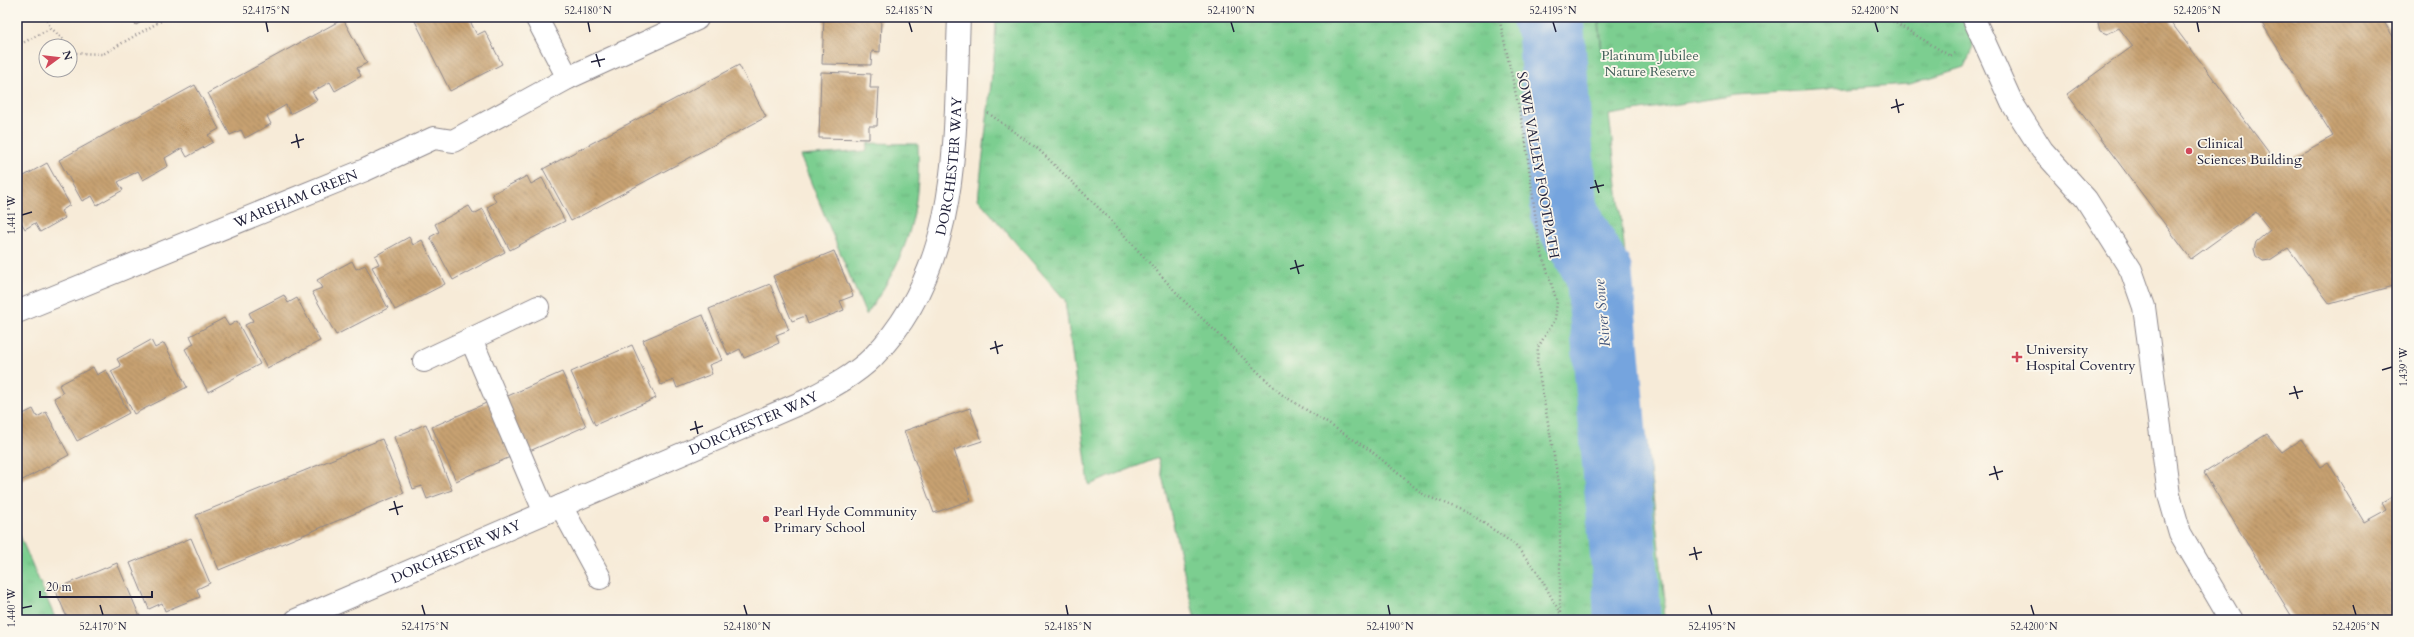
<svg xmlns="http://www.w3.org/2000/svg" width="2414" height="637" viewBox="0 0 2414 637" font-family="Cardo,serif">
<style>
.grass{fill:url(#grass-tufts);stroke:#4f7866}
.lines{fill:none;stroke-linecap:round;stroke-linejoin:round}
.river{stroke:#74a4de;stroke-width:67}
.building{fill:url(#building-back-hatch)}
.minor-casing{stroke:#8c868a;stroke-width:24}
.path{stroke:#8c868a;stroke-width:2.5;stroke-dasharray:1 3;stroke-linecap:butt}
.minor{stroke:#fff;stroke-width:22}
.ticks{fill:none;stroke:#22223b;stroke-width:1.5}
.poi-dot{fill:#d1495b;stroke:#fbf7ec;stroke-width:1.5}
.labels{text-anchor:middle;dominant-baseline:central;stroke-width:3.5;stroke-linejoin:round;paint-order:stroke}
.park-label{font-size:14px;fill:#425e59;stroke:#fbf7ec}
.poi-label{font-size:14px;fill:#22223b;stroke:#fbf7ec;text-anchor:start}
.street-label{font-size:14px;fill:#22223b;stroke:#fbf7ec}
.water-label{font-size:15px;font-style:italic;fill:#43567c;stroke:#fbf7ec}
.neatline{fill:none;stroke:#22223b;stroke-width:1.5}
.ticks-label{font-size:10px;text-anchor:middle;fill:#22223b}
</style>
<defs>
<pattern id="grass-tufts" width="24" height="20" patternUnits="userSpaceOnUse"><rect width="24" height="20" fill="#7cce90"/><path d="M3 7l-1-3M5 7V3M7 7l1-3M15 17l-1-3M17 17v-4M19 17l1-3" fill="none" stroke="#6bb17d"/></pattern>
<pattern id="building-back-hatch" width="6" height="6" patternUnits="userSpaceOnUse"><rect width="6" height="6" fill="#c7a171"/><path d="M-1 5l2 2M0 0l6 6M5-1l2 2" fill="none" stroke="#a1835e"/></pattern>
</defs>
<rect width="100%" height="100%" fill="#fbf7ec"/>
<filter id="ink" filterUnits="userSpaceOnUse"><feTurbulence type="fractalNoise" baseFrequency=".025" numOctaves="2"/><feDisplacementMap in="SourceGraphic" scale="8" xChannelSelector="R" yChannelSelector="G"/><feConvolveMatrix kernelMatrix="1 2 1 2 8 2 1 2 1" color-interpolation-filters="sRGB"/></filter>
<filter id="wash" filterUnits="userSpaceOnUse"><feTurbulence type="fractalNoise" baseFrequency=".012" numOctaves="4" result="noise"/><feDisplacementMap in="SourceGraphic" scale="16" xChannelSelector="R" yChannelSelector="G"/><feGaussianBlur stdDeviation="0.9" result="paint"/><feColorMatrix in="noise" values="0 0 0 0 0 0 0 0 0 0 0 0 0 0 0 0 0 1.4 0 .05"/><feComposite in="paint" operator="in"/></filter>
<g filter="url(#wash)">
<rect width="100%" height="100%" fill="#f7ebd8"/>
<g class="grass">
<polygon points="996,17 1598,17 1602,53 1599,17 1971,17 1979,34 1964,67 1910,84 1736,95 1609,115 1665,600 1664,620 1195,620 1158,458 1089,485 1065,300 978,199 995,47"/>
<path d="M868 143 918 144C921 215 907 257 866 315L800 156 866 151Z"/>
<polygon points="17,529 56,620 17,620"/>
</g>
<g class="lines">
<polyline class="river" points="1545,17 1551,29 1564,212 1599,274 1626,583 1627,620"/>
</g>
<g id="blocks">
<g class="building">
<polygon points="132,17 150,17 136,25"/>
<polygon points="413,17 468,17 477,35 485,31 502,64 450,91"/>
<polygon points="824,17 881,17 880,52 872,51 871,65 822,64"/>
<polygon points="2102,17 2143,17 2147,22 2154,17 2167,17 2279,166 2333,136 2258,17 2381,17 2397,43 2397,285 2330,304 2288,248 2270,260 2263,261 2256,256 2254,249 2256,242 2270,230 2256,212 2191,259 2067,94 2133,46 2119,28 2107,34 2100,31 2098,23"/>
<polygon points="343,19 367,63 357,68 361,76 335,91 330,82 312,92 317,100 290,114 286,105 267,116 271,124 245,138 241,130 230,135 208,93"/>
<polygon points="739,65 766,117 571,221 543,169"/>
<polygon points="821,72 871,74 870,88 879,88 877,126 869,126 869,139 819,138"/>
<polygon points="195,85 219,129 208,135 213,142 187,157 182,148 165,158 168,166 143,180 138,171 118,182 123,190 97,205 92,196 82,201 59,160"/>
<polygon points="47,163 70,205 61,211 65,218 40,232 35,223 25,229 17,215 17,180"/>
<polygon points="527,176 531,184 542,178 565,221 510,250 487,207 496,202 492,194"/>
<polygon points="469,206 474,214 483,209 505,252 453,280 430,237 439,232 435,224"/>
<polygon points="409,237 413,245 422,240 445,284 395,310 372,267 379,264 375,256"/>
<polygon points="834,251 853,296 840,301 844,310 808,324 805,316 792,321 773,276"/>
<polygon points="352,261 356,269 365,265 388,308 336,335 312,292 322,288 317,280"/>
<polygon points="770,284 789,330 776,335 779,343 761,351 744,358 740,349 728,355 709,309"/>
<polygon points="284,295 288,303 297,298 320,341 267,368 245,325 253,321 249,313"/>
<polygon points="703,315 722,360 709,365 712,374 694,381 677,388 674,380 661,385 643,340"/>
<polygon points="224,318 229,326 237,321 260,364 208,392 185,349 194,344 190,336"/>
<polygon points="151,340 155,348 164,343 187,387 134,414 111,371 121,366 117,359"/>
<polygon points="632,345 656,398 595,425 571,372"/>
<polygon points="93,367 97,375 106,370 129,413 77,441 54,398 63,393 59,385"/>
<polygon points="562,372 586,426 525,453 501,399"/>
<polygon points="493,400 517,454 456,481 432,427"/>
<polygon points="970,408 982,441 954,450 971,500 934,513 904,431"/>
<polygon points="33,409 37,417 46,412 69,455 17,483 17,417"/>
<polygon points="426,424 452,490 427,499 422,486 413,489 394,437"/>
<polygon points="2267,434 2282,452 2301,439 2320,467 2328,462 2364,522 2386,510 2382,503 2397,494 2397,620 2294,620 2204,473"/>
<polygon points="382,439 404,493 219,570 196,515"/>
<polygon points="191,538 210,583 197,589 200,597 182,604 165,611 162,603 149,609 130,563"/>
<polygon points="117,563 140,617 133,620 68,620 55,589"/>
</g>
</g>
</g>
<g filter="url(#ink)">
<use href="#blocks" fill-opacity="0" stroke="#8c868a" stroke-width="1"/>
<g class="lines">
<defs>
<g id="minor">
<polyline points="536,17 568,78"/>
<polyline points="1973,17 2012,103 2042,150 2086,199 2131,270 2144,307 2169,495 2180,533 2231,620"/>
<path id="s1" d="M17 312 365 170 434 138 453 141 568 78 697 19"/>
<polyline points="471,339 538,307"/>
<polyline points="424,361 471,339 545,513"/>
<polyline points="561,506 600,578"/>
<path id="s2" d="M296 620 805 401C828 389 854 376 873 357 963 265 954 136 959 17"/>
</g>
</defs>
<use href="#minor" class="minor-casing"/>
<g class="path">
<polyline points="45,17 51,28 77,53 103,54 168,17"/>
<polyline points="1499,17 1525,136 1539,244 1557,302 1555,320 1538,347 1537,362 1560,489 1560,620"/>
<polyline points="1886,17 1950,56 1955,53"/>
<polyline points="17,46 51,28"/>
<polyline points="988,113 1038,149 1104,213 1185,302 1281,394 1370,450 1424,495 1469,513 1514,544 1537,571 1560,613"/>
</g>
<use href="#minor" class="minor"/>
</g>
</g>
<path class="ticks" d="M266 22 268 32M588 22 590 32M909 22 912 32M1231 22 1234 32M1553 22 1556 32M1875 22 1878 32M2197 22 2199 32M596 54 600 67M591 62 605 59M1896 99 1899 113M1891 108 1904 104M296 134 299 148M291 143 304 139M1595 180 1599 193M1590 188 1604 185M22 215 32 212M1295 260 1299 274M1290 269 1304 265M995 341 998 354M990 349 1003 345M2382 370 2392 367M2294 386 2298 399M2289 394 2303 391M695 421 698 434M690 430 703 426M1994 466 1998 480M1989 475 2003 471M394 501 398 515M389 510 403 506M1694 547 1697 560M1689 555 1702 552M100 605 103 615M422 605 425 615M744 605 747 615M1066 605 1068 615M1388 605 1390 615M1709 605 1712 615M2031 605 2034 615M2353 605 2356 615M22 608 32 606"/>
<g class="poi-dot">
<circle cx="2189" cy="151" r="4"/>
<path d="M2015 351h4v4h4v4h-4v4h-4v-4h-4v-4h4z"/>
<circle cx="766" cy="519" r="4"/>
</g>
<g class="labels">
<g class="park-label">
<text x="1650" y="55">Platinum Jubilee<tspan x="1650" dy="16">Nature Reserve</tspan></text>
</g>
<g class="poi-label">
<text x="2197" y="143">Clinical<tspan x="2197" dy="16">Sciences Building</tspan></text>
<text x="2026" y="349">University<tspan x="2026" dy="16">Hospital Coventry</tspan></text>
<text x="774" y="511">Pearl Hyde Community<tspan x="774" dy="16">Primary School</tspan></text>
</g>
<g class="street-label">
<text transform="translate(1538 165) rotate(80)">SOWE VALLEY FOOTPATH</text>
<text stroke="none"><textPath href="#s2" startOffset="846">DORCHESTER WAY</textPath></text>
<text stroke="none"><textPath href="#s1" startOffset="301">WAREHAM GREEN</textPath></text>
<text stroke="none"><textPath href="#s2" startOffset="498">DORCHESTER WAY</textPath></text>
<text stroke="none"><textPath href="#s2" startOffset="174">DORCHESTER WAY</textPath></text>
</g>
<g class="water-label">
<text transform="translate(1602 313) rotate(-95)">River Sowe</text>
</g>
</g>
<rect width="2414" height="637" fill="none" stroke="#fbf7ec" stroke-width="44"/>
<g transform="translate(58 58) rotate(75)"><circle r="19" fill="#fbf7ec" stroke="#a4a2a5"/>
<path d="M0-3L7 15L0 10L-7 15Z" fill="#d1495b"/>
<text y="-6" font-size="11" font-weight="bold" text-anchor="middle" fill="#22223b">N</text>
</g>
<path d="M40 591v6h112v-6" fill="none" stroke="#22223b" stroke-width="2"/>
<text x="46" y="591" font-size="12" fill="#22223b" stroke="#fbf7ec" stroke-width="3" paint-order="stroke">20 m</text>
<rect x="22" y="22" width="2370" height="593" class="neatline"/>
<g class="ticks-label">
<text x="266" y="14">52.4175°N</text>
<text x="588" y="14">52.4180°N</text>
<text x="909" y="14">52.4185°N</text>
<text x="1231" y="14">52.4190°N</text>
<text x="1553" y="14">52.4195°N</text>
<text x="1875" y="14">52.4200°N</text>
<text x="2197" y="14">52.4205°N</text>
<text transform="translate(11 215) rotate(-90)" y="4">1.441°W</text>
<text transform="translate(2403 367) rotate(-90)" y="4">1.439°W</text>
<text transform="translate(11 608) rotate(-90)" y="4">1.440°W</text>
<text x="103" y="630">52.4170°N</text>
<text x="425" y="630">52.4175°N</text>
<text x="747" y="630">52.4180°N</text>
<text x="1068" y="630">52.4185°N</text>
<text x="1390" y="630">52.4190°N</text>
<text x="1712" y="630">52.4195°N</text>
<text x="2034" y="630">52.4200°N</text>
<text x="2356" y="630">52.4205°N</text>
</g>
</svg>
